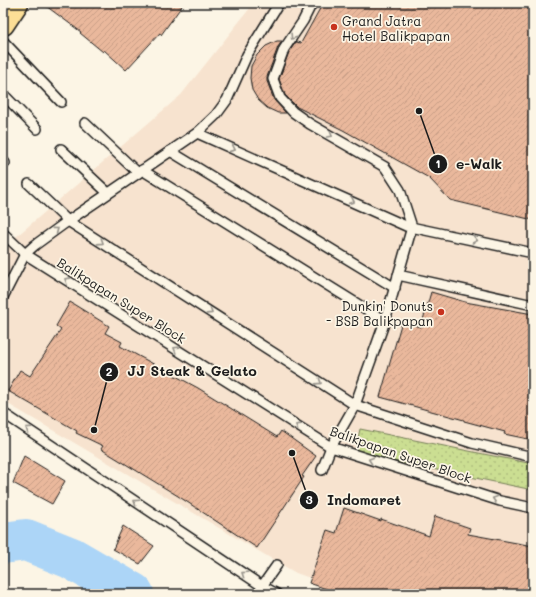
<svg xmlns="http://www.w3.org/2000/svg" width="536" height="597" viewBox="0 0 536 597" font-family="Mali,sans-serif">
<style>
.built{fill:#f7e3cf}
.park{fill:url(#park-dots);stroke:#747d57}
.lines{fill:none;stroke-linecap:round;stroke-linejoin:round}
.river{stroke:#acd5f7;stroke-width:42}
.building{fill:url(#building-hatch);stroke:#1c1c1c}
.lane-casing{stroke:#1c1c1c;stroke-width:12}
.highway-casing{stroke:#1c1c1c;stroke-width:25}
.lane{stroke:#fcf5e5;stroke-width:9}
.highway{stroke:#fcde96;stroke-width:22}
.oneway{stroke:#97938b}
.poi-dot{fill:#c8321e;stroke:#fcf5e5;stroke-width:1.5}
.labels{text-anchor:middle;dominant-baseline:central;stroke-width:3.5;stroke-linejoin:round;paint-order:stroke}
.poi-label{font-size:13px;fill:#1c1c1c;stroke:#fcf5e5;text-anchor:start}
.street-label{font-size:13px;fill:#1c1c1c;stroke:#fcf5e5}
.leader{fill:none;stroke:#1c1c1c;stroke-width:1.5}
.callout-dot{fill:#1c1c1c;stroke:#fcf5e5;stroke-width:1.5}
.mark-label{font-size:12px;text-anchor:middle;font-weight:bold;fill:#fff}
.callout-label{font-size:14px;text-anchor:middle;font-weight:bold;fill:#1c1c1c;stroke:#fcf5e5;stroke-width:3.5;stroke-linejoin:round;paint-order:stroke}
</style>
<defs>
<pattern id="park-dots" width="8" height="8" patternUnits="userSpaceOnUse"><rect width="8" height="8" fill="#cbde92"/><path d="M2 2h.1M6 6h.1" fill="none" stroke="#aebe7d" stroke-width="1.8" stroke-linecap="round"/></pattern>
<pattern id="building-hatch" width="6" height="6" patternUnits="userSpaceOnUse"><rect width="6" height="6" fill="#eab89c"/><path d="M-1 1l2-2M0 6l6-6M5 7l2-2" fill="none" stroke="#c89e86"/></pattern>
</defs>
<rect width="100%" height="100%" fill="#fcf5e5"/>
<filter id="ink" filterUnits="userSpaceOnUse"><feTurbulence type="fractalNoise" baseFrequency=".025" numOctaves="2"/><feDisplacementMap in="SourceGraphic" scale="8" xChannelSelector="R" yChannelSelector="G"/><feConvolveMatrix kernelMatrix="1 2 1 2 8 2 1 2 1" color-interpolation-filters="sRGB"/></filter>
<g filter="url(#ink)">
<polygon class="built" points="254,3 533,3 533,594 355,594 296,573 3,401 3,248 181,95"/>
<polygon class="park" points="360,429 533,464 533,490 355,453"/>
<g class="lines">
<polyline class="river" points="3,543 26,540 71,558 133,594"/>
</g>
<g class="building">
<polygon points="42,3 184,3 161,35 160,33 126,70 104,50 103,52 80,33 81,32"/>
<polygon points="323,3 533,3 533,220 450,200 429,178 343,130 297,107 285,95 279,79 289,52 296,42 301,43"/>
<polygon points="277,41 282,41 278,47 267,77 267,81 274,100 286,113 278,113 267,108 258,100 252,90 250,78 251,66 257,55 266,46"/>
<polygon points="431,292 465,302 533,314 533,440 504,434 505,432 464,421 464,420 380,397 402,321 421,327"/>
<polygon points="70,302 109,326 105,333 122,342 120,346 198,388 277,437 281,431 316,456 302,476 304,477 257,548 178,496 101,449 103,446 76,433 77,431 8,391 20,370 30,376 61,330 56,326"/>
<polygon points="24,456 65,481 52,504 13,483"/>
<polygon points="344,508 381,521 381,519 429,536 435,516 470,528 468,534 533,546 533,594 341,594 309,583 327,530 336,533"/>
<polygon points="123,526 154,546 140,564 113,549"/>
</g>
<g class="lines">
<defs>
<g id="lane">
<polyline points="312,3 303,21 284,49 273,79 280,98 293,112 310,124 385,167 400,190 412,227 385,321 355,405 331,447 322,470"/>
<polyline points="3,41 61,102"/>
<polyline points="3,94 37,129"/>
<polyline points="85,123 138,173"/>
<polyline points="197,133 406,226 533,253"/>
<polyline points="61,149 108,193"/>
<polyline points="170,151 395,288"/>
<polyline points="3,161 5,163"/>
<polyline points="142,170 385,321"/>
<polyline points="29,184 68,221 355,405 472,443 533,457"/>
<polyline points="3,233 25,254 331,447 500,501 533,508"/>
<polyline points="398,275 533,305"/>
<polyline points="3,297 25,254 35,245 68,221 197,133 216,115 227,100 247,55 279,3"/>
<polyline points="3,413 262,586 277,594"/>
<polyline points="262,586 277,565"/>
</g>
<polyline id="highway" points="3,24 17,3"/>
</defs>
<use href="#lane" class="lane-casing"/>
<use href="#highway" class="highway-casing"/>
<use href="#lane" class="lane"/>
<use href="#highway" class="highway"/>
</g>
<defs><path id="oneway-chevron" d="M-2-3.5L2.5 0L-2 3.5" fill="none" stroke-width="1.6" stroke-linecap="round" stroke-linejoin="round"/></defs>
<g class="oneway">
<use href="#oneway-chevron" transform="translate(293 37) rotate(123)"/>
<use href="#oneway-chevron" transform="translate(330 135) rotate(30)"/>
<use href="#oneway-chevron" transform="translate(233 149) rotate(24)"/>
<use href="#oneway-chevron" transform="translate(352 201) rotate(24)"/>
<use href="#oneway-chevron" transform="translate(56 230) rotate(-37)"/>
<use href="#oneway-chevron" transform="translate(475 240) rotate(12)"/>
<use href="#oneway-chevron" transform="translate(101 242) rotate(33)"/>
<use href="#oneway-chevron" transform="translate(67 280) rotate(-148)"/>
<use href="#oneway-chevron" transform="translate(210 312) rotate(33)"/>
<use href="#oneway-chevron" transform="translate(176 349) rotate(-148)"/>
<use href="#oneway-chevron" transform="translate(319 382) rotate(33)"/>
<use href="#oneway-chevron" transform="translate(298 426) rotate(-148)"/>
<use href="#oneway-chevron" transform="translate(28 429) rotate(-146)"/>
<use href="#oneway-chevron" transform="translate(371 460) rotate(-162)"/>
<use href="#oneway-chevron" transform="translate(495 499) rotate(-163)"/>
<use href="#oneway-chevron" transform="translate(136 502) rotate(-146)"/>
<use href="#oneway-chevron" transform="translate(244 574) rotate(-146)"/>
</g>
</g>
<g class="poi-dot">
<circle cx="334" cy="27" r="4"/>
<circle cx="441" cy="312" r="4"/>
</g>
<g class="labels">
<g class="poi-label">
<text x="342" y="20">Grand Jatra<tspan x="342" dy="15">Hotel Balikpapan</tspan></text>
<text x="433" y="305" text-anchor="end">Dunkin' Donuts<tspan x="433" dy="15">- BSB Balikpapan</tspan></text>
</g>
<g class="street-label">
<text transform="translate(122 300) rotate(32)">Balikpapan Super Block</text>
<text transform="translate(401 454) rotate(19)">Balikpapan Super Block</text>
</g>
</g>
<path class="leader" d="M419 111L438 164M94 430L109 372M292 453L309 500"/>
<g class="callout-dot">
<circle cx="419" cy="111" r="4"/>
<circle cx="94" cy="430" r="4"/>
<circle cx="292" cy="453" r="4"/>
<circle cx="438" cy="164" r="10"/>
<circle cx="109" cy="372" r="10"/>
<circle cx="309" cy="500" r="10"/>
</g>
<g class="mark-label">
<text x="438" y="168">1</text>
<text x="109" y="376">2</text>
<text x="309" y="504">3</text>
</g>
<g class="callout-label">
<text x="479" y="169">e-Walk</text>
<text x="192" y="376">JJ Steak &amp; Gelato</text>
<text x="364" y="505">Indomaret</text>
</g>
<rect width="536" height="597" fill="none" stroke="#fcf5e5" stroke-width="16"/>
<rect x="8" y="8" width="520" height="581" fill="none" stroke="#1c1c1c" stroke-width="1.5" filter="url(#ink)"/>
</svg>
